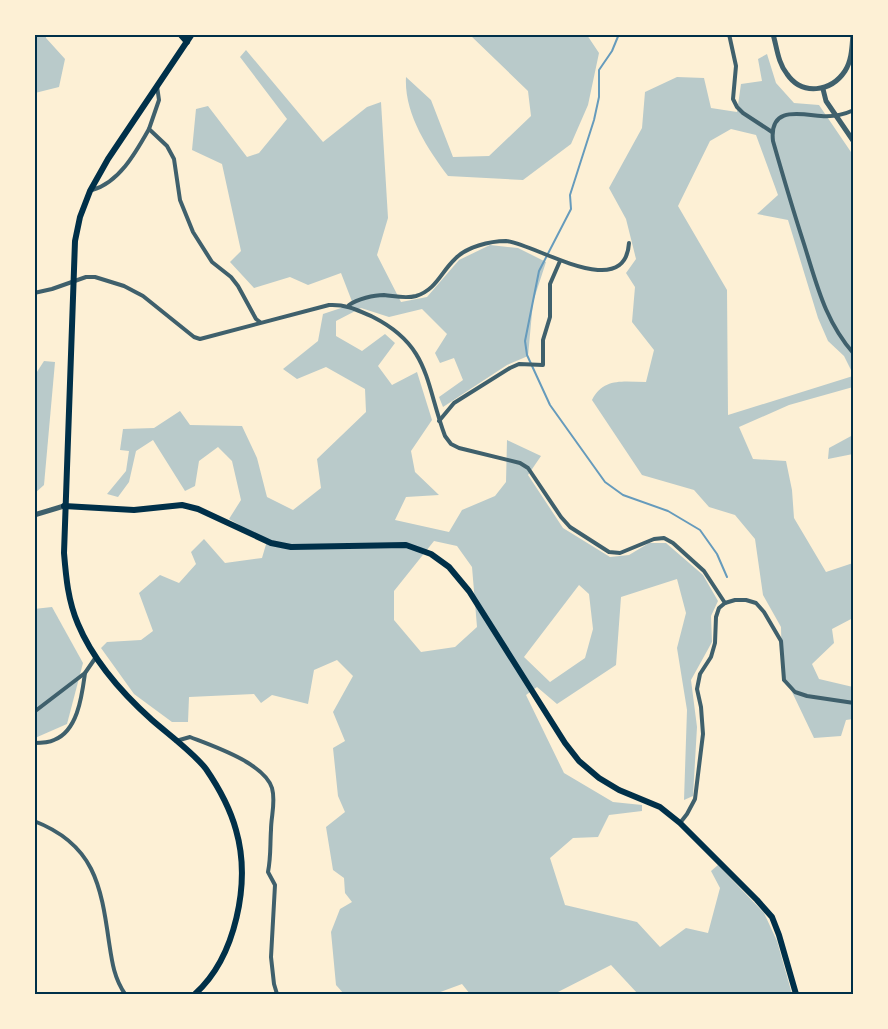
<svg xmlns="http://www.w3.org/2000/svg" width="888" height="1029" viewBox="0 0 888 1029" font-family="'Asap Condensed',sans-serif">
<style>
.green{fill:#b9caca;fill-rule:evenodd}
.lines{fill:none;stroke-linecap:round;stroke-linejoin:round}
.stream{stroke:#669bbc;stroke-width:2}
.minor{stroke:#3f606c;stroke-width:4}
.tertiary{stroke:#3f606c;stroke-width:5}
.secondary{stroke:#003049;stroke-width:6}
.primary{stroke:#003049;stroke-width:6}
.neatline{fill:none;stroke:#003049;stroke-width:2}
</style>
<rect width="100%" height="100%" fill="#fdf0d5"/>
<g class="green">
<polygon points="34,35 46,35 46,38 65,59 59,87 35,93"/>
<path d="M470 35H587L599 53 588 105 571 144 523 180 448 176C427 148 404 113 406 77L431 100 453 157 489 156 531 116 528 91Z"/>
<path d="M246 50 323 142 367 107 381 102 388 218 377 255 401 302 427 297 459 260 490 245 518 248 546 262 533 302 528 356 507 365 443 407 439 397 463 380 454 358 440 363 435 353 447 334 422 309 389 317 361 308 336 321V336L362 351 385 334 395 343 378 366 392 385 417 372 432 420 411 451 415 472 439 495 406 497 395 520 449 532 462 510 495 496 506 482 507 440 541 456 528 475 563 528 610 557 629 555 649 543H666L703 575 718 601 711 616 712 642 691 680 697 727 693 796 684 800 687 710 677 648 686 613 677 579 621 597 616 665 557 704 537 687 526 695 564 773 613 802 642 805V811L609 815 598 837 573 838 550 858 565 905 637 922 660 947 686 928 708 933 720 888 711 871 718 865 764 913 777 941 792 994H638L611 965 554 994H470L462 984 435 994H344L336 985 331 932 340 909 352 902 345 893 344 878 333 870 326 827 345 812 338 796 333 748 345 741 333 712 353 676 337 660 314 670 308 704 272 695 261 703 254 694 189 697 188 722H172L134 694 101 648 107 642 141 640 153 631 139 593 160 575 179 583 196 564 191 552 204 539 225 563 262 558 267 541 229 519 241 500 232 461 218 447 199 461 195 486 185 491 153 440 136 451 129 482 118 497 107 494 126 471 129 451 120 450 123 429 154 428 180 411 190 425 242 426 257 458 267 497 293 510 321 488 317 459 366 412 365 389 326 367 297 379 283 369 318 341 323 314 353 304 341 273 308 285 290 277 254 288 230 262 241 251 222 164 192 150 196 109 208 106 247 157 259 153 287 119 240 57ZM434 541 457 546 472 567 477 627 455 647 421 652 394 620V591ZM579 585 589 594 593 629 585 658 550 682 524 657Z"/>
<path d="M767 54 776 83 794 103 819 105 853 155V374L844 356 828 341 818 318 788 220 757 214 778 195 756 135 731 129 710 141 678 206 727 290 728 415 853 376V387L789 405 739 427 753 459 786 461 792 490 794 518 826 572 853 563V618L832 629 834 643 812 664 819 679 853 687V719L846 720 841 736 814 738 782 671 781 627 763 595 755 539 735 515 709 507 694 490 642 475 592 400C604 377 624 382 646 382L654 350 632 322 635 287 626 273 636 259 626 219 609 188 642 128 645 92 677 77 704 78 711 108 737 112 741 84 762 81 758 59Z"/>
<polygon points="44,361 55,362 44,485 35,493 35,375"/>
<polygon points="853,435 853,454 828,459 829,448"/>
<polygon points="52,607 83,663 67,724 35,738 34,609"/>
</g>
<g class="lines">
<polyline class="stream" points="619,34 612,51 599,70 599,97 594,120 570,195 571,209 539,271 525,341 527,355 550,405 605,482 623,495 668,511 700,530 717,554 727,577"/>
<g class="minor">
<polyline points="729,34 736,66 733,99 737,107 743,113 772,132"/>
<polyline points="157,86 159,100 149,129 167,146 174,159 180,200 193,232 212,262 231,277 238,286 256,319 260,322"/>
<path d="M854 110C843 115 832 117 821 116 799 114 769 106 773 141 783 176 793 210 804 244 817 285 825 321 854 354"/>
<path d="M92 190C119 183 136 152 149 129"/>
<path d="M34 293 52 289 86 277H95L124 286 143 296 194 337 200 339 329 305C346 304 357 310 373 317 430 346 425 382 445 436L451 444 459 448 520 463 528 468 561 517 570 527 609 552 620 553 654 539 664 538 673 543 704 571 725 603"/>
<path d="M349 305C357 299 374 295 384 295 395 296 405 299 416 296 436 290 441 272 455 259 466 247 490 241 506 241 534 243 625 304 629 243"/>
<polyline points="439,421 454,403 510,368 519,364 543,365 543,340 550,317 550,284 560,261"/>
<polyline points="34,712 85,673 96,657"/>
<path d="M176 741 190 737C213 746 264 763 272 788 276 802 271 816 271 830 270 845 271 857 268 872L275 885 271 957 274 984 277 994"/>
<path d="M34 743C41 743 48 743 54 740 78 731 82 695 85 673"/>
<path d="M34 821C94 844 101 885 109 942 112 962 114 978 125 994"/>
<polyline points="680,823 687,814 695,799 703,734 701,707 697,689 700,674 711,657 715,643 716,617 719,608 725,603 735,600 746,600 756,603 764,612 781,641 784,680 795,692 807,696 854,703"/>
</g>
<g class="tertiary">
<path d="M773 34C777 48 778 63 787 74 802 96 831 92 845 71 852 60 852 46 853 34"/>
<polyline points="823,89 826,101 854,142"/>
<polyline points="34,515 64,506"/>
</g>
<polyline class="secondary" points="64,506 134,510 182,505 198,509 271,543 291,547 406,545 431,554 449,567 469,591 565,743 579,761 599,778 619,790 660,807 680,823 757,900 772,917 779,935 796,994"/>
<g class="primary">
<polyline points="180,34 187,42"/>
<path d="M192 34 108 159 90 191 80 217 75 241 64 553C66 577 68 601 78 624 93 660 123 694 152 720 168 734 194 753 206 769 219 788 230 808 236 830 251 882 236 957 195 994"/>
</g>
</g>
<rect width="888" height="1029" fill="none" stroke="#fdf0d5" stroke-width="72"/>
<rect x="36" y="36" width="816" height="957" class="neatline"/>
</svg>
